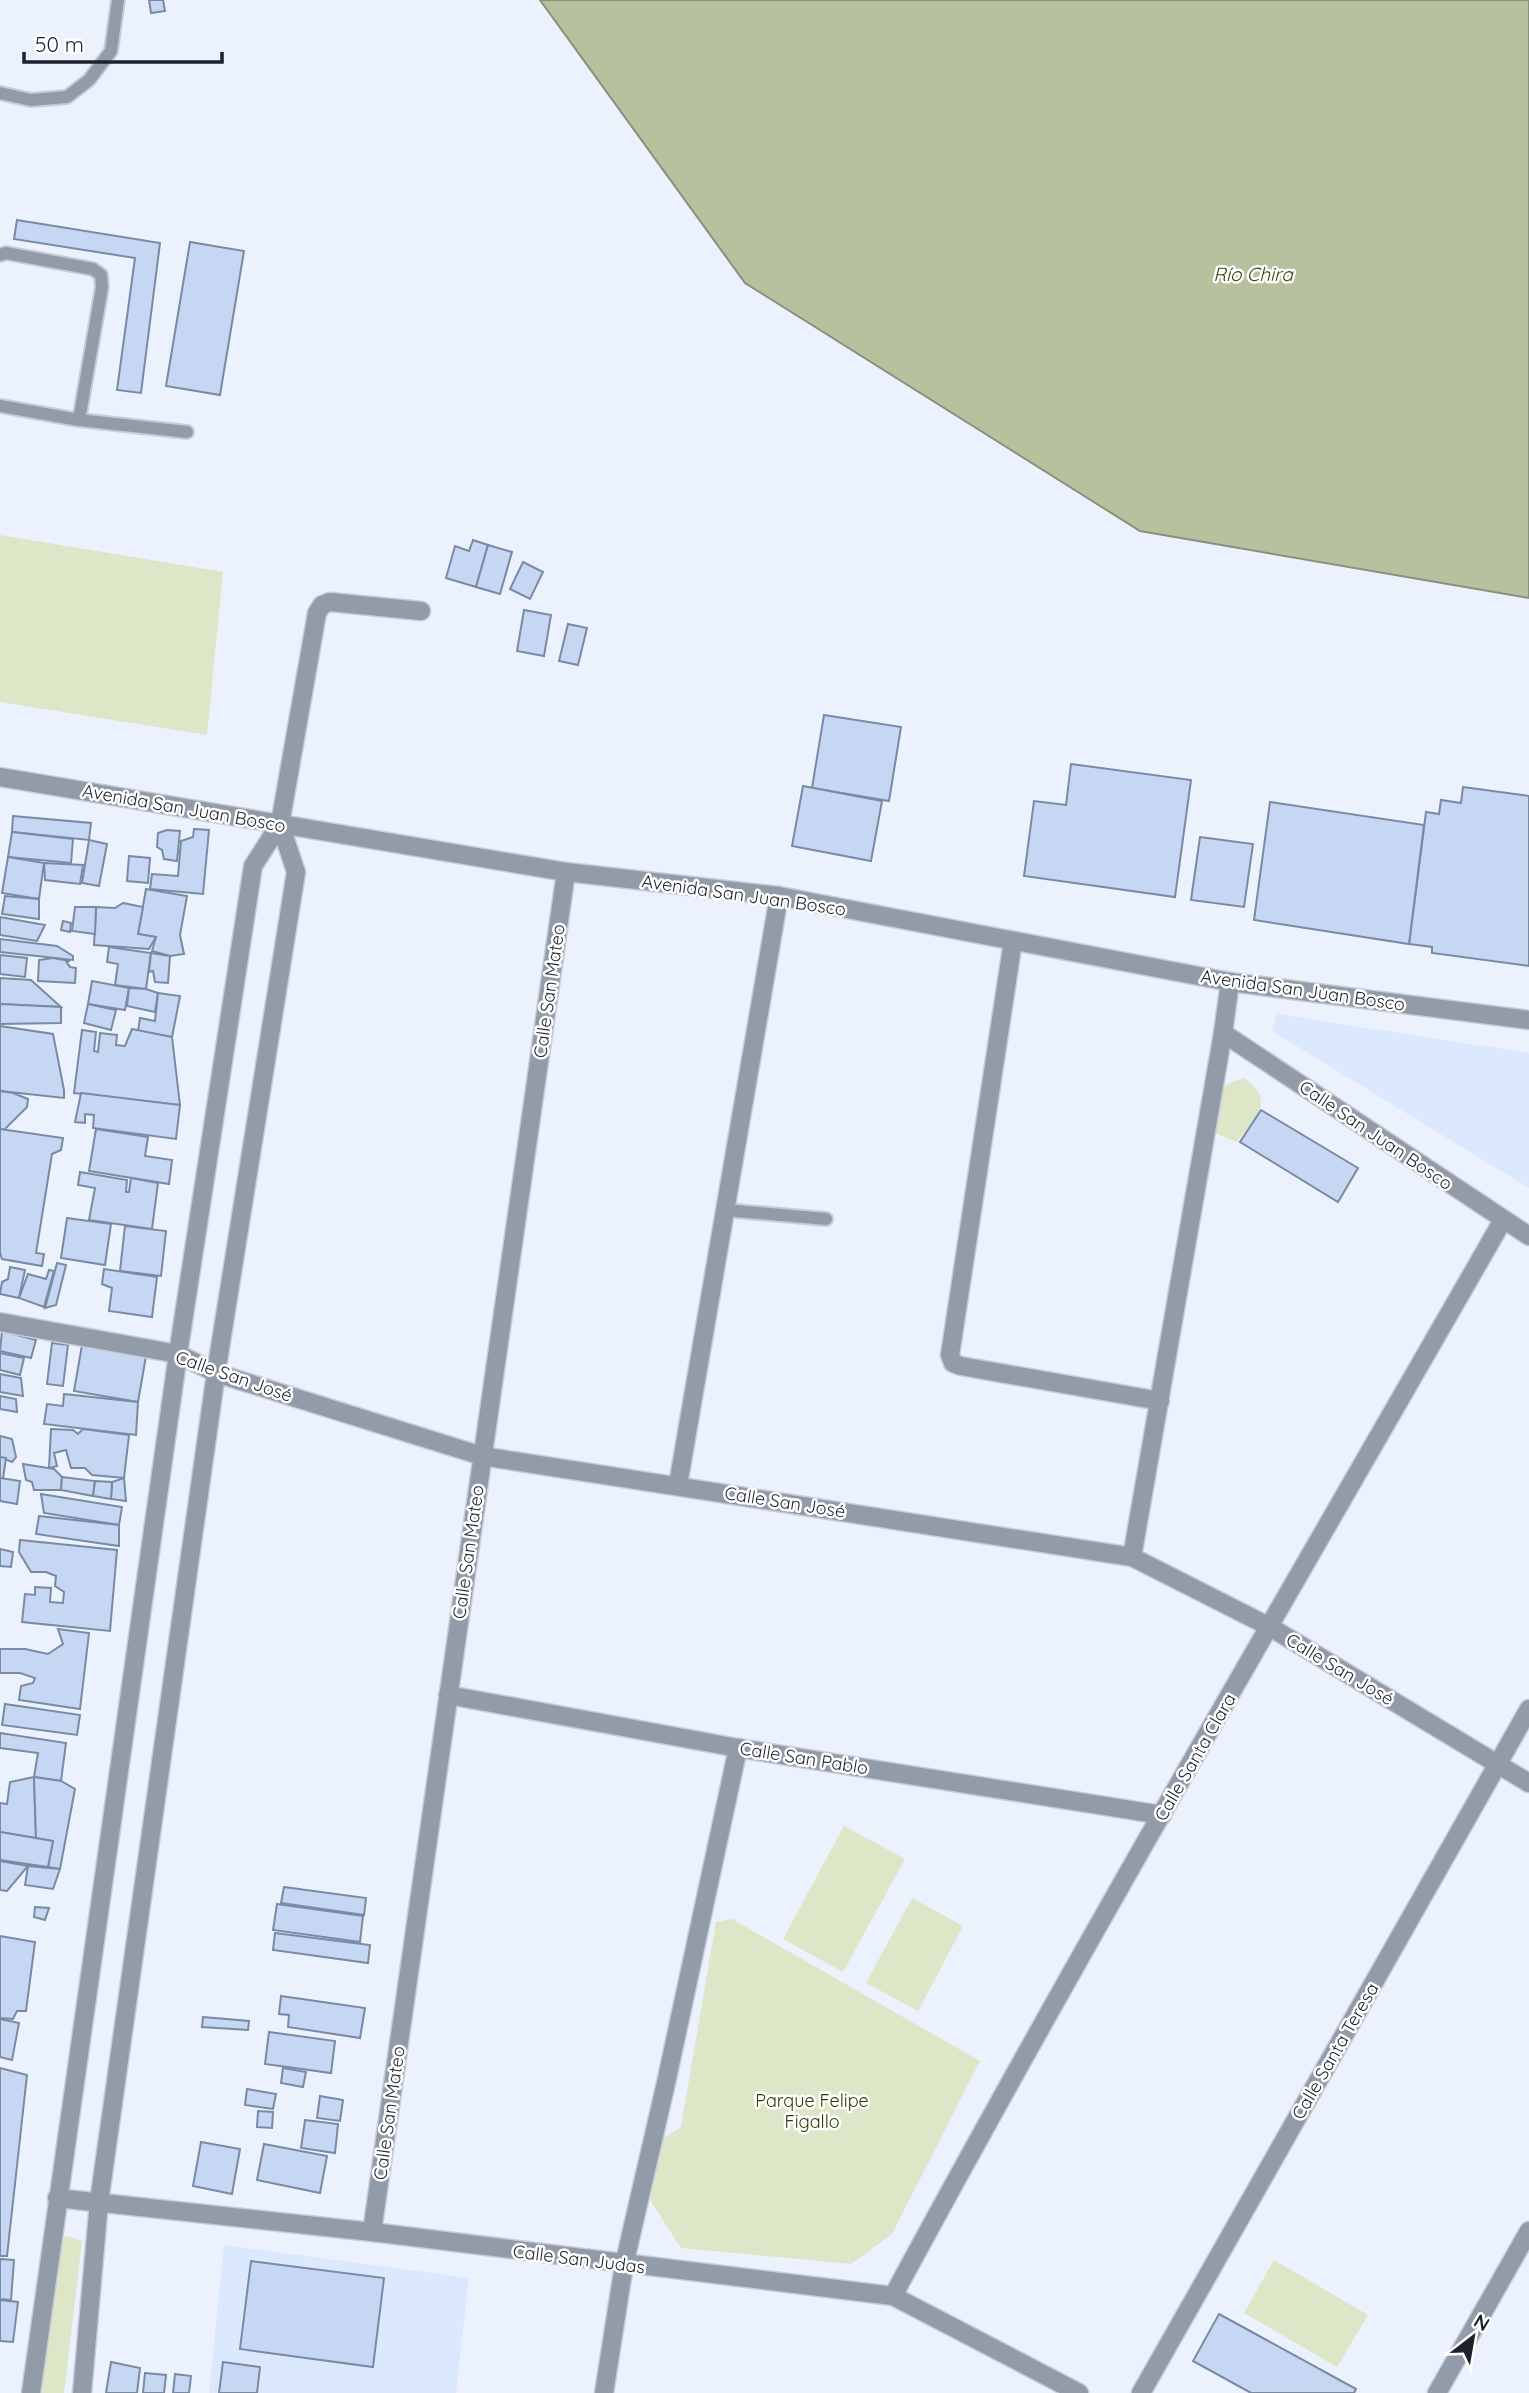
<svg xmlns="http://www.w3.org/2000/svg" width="1529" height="2393" viewBox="0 0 1529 2393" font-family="Quicksand,sans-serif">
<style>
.built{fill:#dbe8fd}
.green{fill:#dde6c6}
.water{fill:#b7c19e;stroke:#88917c;stroke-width:2}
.building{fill:#c5d7f2;stroke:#7a8aa3;stroke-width:2}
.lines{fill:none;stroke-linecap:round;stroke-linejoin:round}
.service-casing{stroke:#c6cdd8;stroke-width:16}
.minor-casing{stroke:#c6cdd8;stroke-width:21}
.tertiary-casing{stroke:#c6cdd8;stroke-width:21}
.service{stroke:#929ba8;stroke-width:12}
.minor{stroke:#929ba8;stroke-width:18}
.tertiary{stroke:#929ba8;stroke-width:18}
.labels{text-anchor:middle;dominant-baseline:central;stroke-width:5;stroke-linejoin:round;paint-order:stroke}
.street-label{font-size:18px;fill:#1c222c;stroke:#fff}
.park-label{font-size:18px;fill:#303b00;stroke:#fff}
.water-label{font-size:19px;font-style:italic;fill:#374308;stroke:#fff}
</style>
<rect width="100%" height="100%" fill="#ebf2fe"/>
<g class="built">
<polygon points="1277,1014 1529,1053 1529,1188 1272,1031"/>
<polygon points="224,2245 469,2278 456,2393 209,2393"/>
</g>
<g class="green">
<polygon points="0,535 223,572 207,735 0,702"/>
<path d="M1244 1078C1277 1101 1255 1117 1237 1142L1211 1132 1220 1089 1232 1082Z"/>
<polygon points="844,1826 905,1859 843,1972 783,1939"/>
<polygon points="912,1898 963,1926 918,2011 866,1983"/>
<polygon points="732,1919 980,2061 892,2234 851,2264 681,2248 650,2200 661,2140 681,2127 716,1922"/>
<polygon points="67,2236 82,2241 64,2393 41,2393 58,2244 62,2238"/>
<polygon points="1274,2260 1368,2315 1337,2367 1244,2313"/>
</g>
<polygon class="water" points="540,0 1529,0 1529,598 1140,531 745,283"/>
<g class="building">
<polygon points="149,0 163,0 165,11 151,13"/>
<polygon points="17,220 160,243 141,393 117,390 135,258 14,239"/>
<polygon points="190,242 244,251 220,395 166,386"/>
<polygon points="473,540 488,545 476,587 446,578 455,546 469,551"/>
<polygon points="488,545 512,552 500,594 476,587"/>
<polygon points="523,562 543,572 530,599 510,589"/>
<polygon points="524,610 551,615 544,656 517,651"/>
<polygon points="568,624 587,628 578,665 559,661"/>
<polygon points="824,715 901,727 889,801 812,788"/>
<polygon points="1071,764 1191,780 1175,897 1024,876 1034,801 1066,805"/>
<polygon points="803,786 882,801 871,861 792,846"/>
<polygon points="1463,787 1529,796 1529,966 1432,953 1432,947 1409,944 1426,812 1439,814 1441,800 1461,803"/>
<polygon points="1270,802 1424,825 1409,944 1254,920"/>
<polygon points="13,816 91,823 89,840 12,832"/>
<polygon points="194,829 209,830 203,894 150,889 152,874 178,876 181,841 193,837"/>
<polygon points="167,830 180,831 177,861 164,859 162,850 157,847 158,833"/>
<polygon points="12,832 73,839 71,863 8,857"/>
<polygon points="1200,837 1253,844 1244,907 1191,900"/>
<polygon points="89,840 107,844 99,886 82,883"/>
<polygon points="129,856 150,858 148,883 127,881"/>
<polygon points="8,857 44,863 39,899 2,893"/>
<polygon points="44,863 83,865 80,884 45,880"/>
<polygon points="146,889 187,896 180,935 184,954 170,956 152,951 156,937 138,934"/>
<polygon points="5,896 39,899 39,919 2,914"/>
<polygon points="123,903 143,907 138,934 156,937 149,949 94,945 96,907 115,908"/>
<polygon points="75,907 96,907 95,934 72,931"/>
<polygon points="0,917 45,925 37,941 0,935"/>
<polygon points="63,921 71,923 70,932 61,930"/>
<polygon points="0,939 57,946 73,956 73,960 0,952"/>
<polygon points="109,947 151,953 146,989 115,985 118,964 107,962"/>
<polygon points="151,953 170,956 168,983 155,982 153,971 149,972"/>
<polygon points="0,955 27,958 25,977 0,974"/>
<polygon points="53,958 70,961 66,961 70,967 76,968 75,983 38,981 39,960"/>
<polygon points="0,978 31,980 61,1007 0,1004"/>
<polygon points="92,981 129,988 125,1010 88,1004"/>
<polygon points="129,988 146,989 158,993 155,1012 127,1006"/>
<polygon points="158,993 180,996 172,1037 138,1031 140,1018 155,1021"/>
<polygon points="0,1004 61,1007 61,1023 0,1024"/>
<polygon points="88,1004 116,1010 111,1030 84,1023"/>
<polygon points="0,1026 53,1034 64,1090 64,1098 0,1091"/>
<polygon points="132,1029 172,1037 180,1105 74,1093 82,1030 96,1032 94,1051 98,1052 100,1033 117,1035 116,1045 125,1046"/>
<polygon points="0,1091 13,1093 28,1099 27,1107 4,1130 0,1129"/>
<polygon points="81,1093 180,1105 176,1139 93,1128 94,1115 85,1114 85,1123 75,1122"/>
<polygon points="1261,1110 1358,1168 1338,1202 1240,1142"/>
<polygon points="0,1129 63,1138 61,1150 52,1154 36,1253 44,1254 42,1266 2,1259 0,1253"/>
<polygon points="96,1129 148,1137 145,1156 172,1160 169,1184 89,1171"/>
<polygon points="80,1172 127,1180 126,1192 129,1192 131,1178 158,1183 152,1229 89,1220 95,1188 78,1185"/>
<polygon points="67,1218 111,1224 105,1265 61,1258"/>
<polygon points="125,1226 166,1231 161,1276 120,1271"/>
<polygon points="57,1263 66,1265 56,1305 45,1308"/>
<polygon points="10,1267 25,1270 19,1298 0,1294 2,1282 8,1279"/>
<polygon points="104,1269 157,1277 152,1317 109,1311 112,1288 102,1284"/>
<polygon points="49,1270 54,1271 44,1307 19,1298 28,1274 46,1279"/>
<polygon points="2,1331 36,1340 31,1358 0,1351"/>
<polygon points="52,1343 68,1345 63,1386 47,1384"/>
<polygon points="82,1345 146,1356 138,1402 74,1391"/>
<polygon points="0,1353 24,1358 20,1375 0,1370"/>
<polygon points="0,1374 21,1378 23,1396 0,1392"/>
<polygon points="64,1394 138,1402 136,1435 44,1424 47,1404 63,1406"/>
<polygon points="0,1396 16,1399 17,1412 0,1409"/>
<polygon points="51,1429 73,1430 78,1434 83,1429 129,1435 124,1478 92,1475 85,1468 71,1468 66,1450 54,1453 57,1466 49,1468"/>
<polygon points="0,1436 12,1439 16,1457 12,1462 0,1457"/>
<polygon points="0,1457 6,1458 3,1479 0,1478"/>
<polygon points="23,1464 54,1469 62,1477 61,1490 34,1490 32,1482 26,1480"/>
<polygon points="62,1477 95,1481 93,1496 61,1490"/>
<polygon points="0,1478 20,1481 17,1504 0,1501"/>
<polygon points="124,1478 126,1501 111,1499 112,1482"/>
<polygon points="95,1481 112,1482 111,1499 93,1496"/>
<polygon points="41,1494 122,1507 119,1525 44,1513"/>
<polygon points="39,1516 119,1525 119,1546 36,1534"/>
<polygon points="20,1540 117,1550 110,1631 22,1622 25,1594 35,1595 35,1587 51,1588 50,1602 63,1603 64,1592 55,1586 56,1576 46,1572 31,1572 19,1552"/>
<polygon points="0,1549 13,1552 11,1567 0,1566"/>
<polygon points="58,1629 89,1633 80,1709 19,1700 21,1686 33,1683 35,1678 20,1673 0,1673 0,1649 25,1649 48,1654 63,1644"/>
<polygon points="5,1704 80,1715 77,1735 2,1725"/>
<polygon points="0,1733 66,1743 61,1781 34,1777 38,1753 0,1748"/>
<polygon points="34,1777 36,1838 0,1832 0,1803 7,1804 10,1782"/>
<polygon points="34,1777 61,1781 75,1789 60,1869 48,1867 53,1841 36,1838"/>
<polygon points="0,1832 53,1841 48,1867 0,1860"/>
<polygon points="0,1861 28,1866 7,1891 0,1890"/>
<polygon points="28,1866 60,1869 53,1889 25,1885"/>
<polygon points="284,1887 366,1898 364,1915 281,1903"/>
<polygon points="277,1904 363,1916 360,1942 273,1930"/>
<polygon points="35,1907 49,1908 45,1920 34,1917"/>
<polygon points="275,1933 370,1945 368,1963 273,1950"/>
<polygon points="0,1936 35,1942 26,2011 17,2011 13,2019 0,2018"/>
<polygon points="281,1996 365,2008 360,2038 288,2027 289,2015 279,2014"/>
<polygon points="203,2017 249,2021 248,2030 202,2027"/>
<polygon points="0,2019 19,2023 12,2060 0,2057"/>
<polygon points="269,2032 335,2041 331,2073 265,2064"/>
<polygon points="0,2068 27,2075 7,2256 0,2256"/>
<polygon points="283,2068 306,2072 303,2087 281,2083"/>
<polygon points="247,2089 276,2094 273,2109 245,2105"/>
<polygon points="320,2096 343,2100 340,2121 317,2118"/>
<polygon points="258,2111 273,2112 272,2128 257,2127"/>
<polygon points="305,2120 338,2124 335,2153 301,2148"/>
<polygon points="201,2142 240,2149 232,2194 193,2186"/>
<polygon points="264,2144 327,2156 320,2193 257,2180"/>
<polygon points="0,2259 14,2260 11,2300 0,2299"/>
<polygon points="251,2261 384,2278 373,2367 240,2349"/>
<polygon points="0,2300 18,2302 13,2342 0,2341"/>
<polygon points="1219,2314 1356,2389 1354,2393 1251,2393 1193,2361"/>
<polygon points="111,2362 140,2368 137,2393 106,2393"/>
<polygon points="223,2362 260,2367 257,2393 219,2393"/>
<polygon points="145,2373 166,2375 164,2393 143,2393"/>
<polygon points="175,2374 191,2376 189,2393 173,2393"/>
</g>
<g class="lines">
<defs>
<g id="service">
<polyline points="0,93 31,100 67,97 89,80 111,51 118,0"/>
<polyline points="0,255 6,253 93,269 101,275 102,287 79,420"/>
<polyline points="0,406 79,420 187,432"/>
<polyline points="725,1210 826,1219"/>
</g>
<g id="minor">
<polyline points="280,824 317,613 322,605 330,602 421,611"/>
<polyline points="1013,941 950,1355 953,1363 961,1366 1160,1401"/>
<polyline points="1223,1033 1529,1236"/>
<polyline points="0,1322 178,1354 216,1373 482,1456 1132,1557 1270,1627 1529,1783"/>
<polyline points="678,1485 779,896"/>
<polyline points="1132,1557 1223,1033 1230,982"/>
<polyline points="448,1695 738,1748 1162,1815"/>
<polyline points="57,2198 372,2232 893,2296 1079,2393"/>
<polyline points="372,2232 566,872"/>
<path d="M893 2296C1089 1933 1298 1578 1503 1220"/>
<polyline points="604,2393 624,2265 666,2083 738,1748"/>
<polyline points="1141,2393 1529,1709"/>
<polyline points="1437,2393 1529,2231"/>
</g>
<g id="tertiary">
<polyline points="0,777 566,872 779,896 1230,982 1529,1020"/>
<polyline points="31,2393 178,1354 253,866 280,824"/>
<polyline points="82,2393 99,2202 216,1373 296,872 280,824"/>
</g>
</defs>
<use href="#service" class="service-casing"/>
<use href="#minor" class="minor-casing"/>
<use href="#tertiary" class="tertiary-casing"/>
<use href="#service" class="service"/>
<use href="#minor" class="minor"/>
<use href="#tertiary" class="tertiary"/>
</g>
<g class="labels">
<g class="street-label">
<text transform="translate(184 808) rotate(10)">Avenida San Juan Bosco</text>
<text transform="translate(744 895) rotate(8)">Avenida San Juan Bosco</text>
<text transform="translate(1303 990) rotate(8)">Avenida San Juan Bosco</text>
<text transform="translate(549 991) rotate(-82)">Calle San Mateo</text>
<text transform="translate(1376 1135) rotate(34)">Calle San Juan Bosco</text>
<text transform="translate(234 1376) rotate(19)">Calle San José</text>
<text transform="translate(785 1502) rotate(9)">Calle San José</text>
<text transform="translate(468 1552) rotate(-82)">Calle San Mateo</text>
<text transform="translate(1340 1669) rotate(31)">Calle San José</text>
<text transform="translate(1195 1757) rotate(-60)">Calle Santa Clara</text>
<text transform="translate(804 1758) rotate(9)">Calle San Pablo</text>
<text transform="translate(1335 2051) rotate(-60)">Calle Santa Teresa</text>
<text transform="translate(389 2113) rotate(-82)">Calle San Mateo</text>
<text transform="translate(579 2259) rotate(7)">Calle San Judas</text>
</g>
<g class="park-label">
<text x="812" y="2100">Parque Felipe<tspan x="812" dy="21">Figallo</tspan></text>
</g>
<g class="water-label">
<text x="1253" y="274">Río Chira</text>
</g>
</g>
<g transform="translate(1473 2337) rotate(31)" stroke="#ffffff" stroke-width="5" paint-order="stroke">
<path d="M0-5L12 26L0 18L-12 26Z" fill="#1c222c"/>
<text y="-10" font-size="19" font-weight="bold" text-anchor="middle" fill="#1c222c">N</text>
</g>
<path d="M24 52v10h198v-10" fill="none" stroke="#1c222c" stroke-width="3.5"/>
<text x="35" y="52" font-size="21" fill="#1c222c" stroke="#ffffff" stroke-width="5" paint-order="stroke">50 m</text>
</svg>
